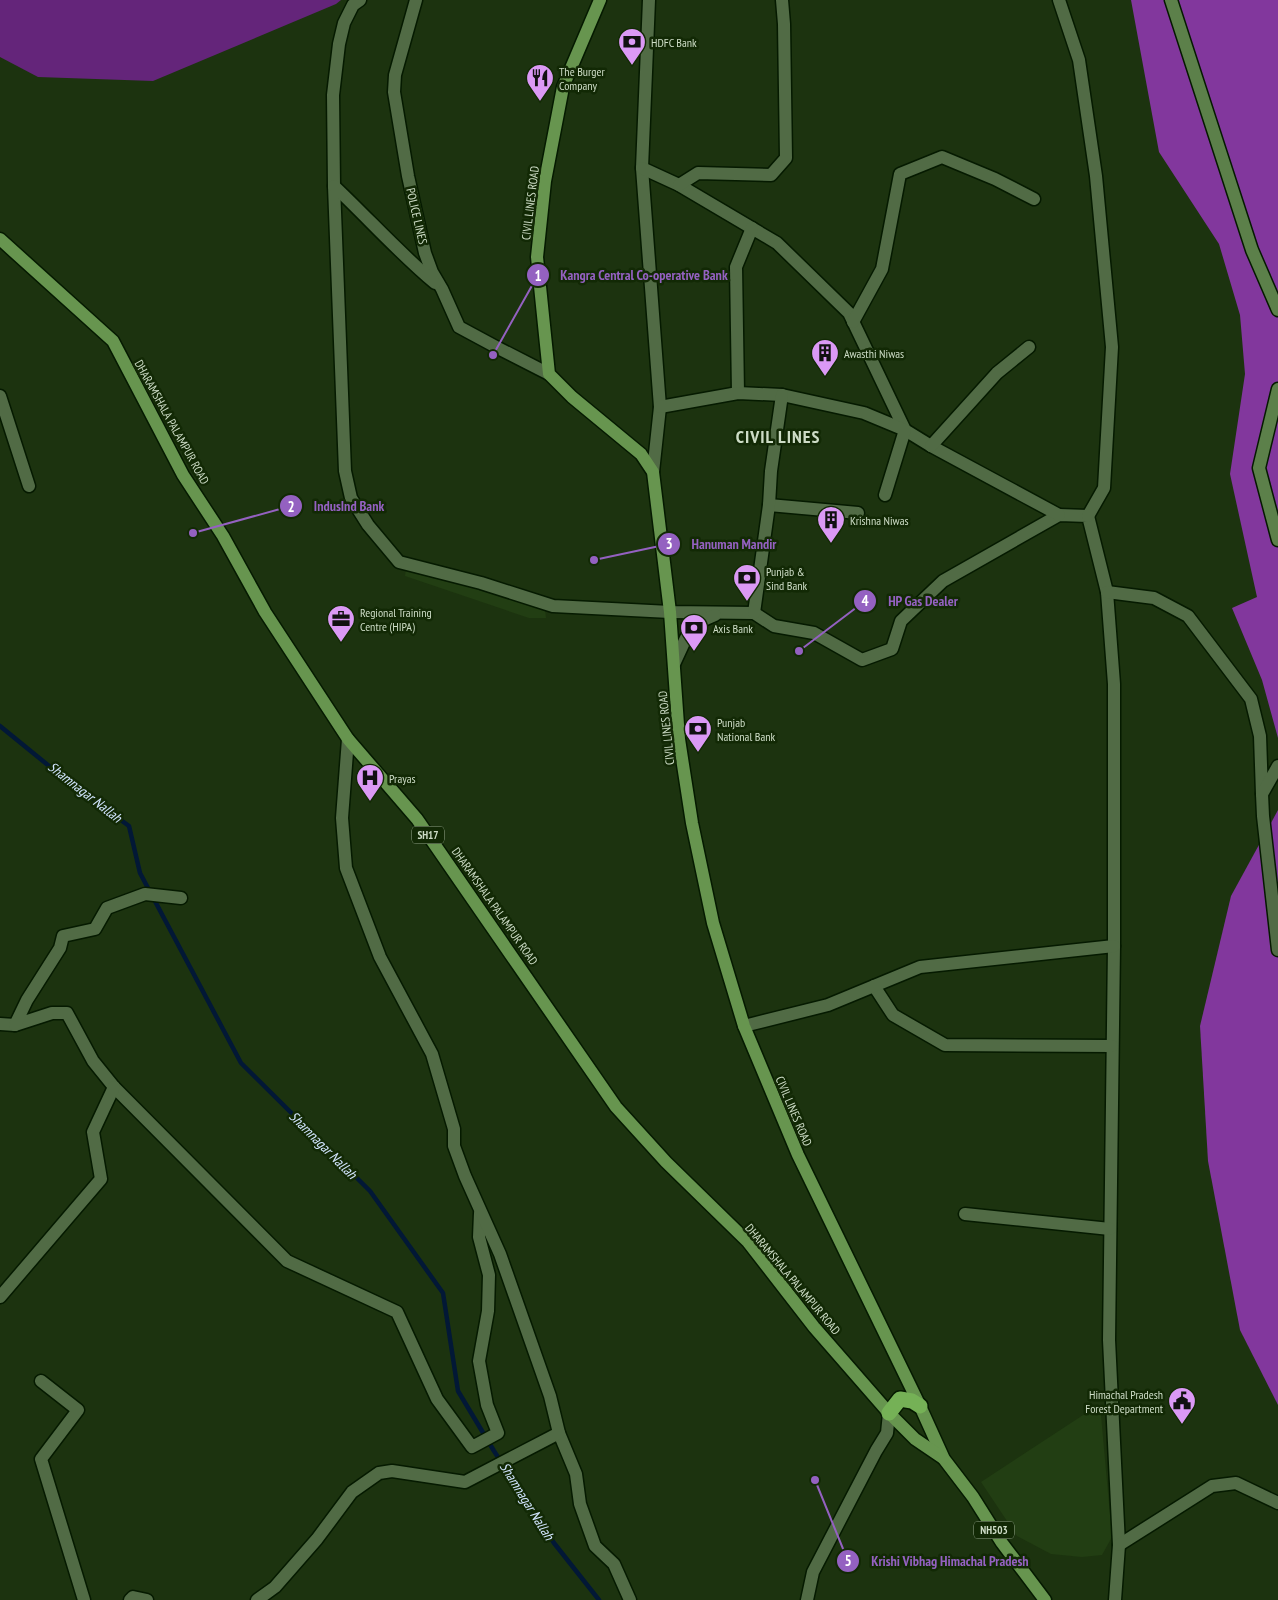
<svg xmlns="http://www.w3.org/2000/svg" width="1278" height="1600" viewBox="0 0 1278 1600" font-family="'PT Sans Narrow',sans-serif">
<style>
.built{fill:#223e13}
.green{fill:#64257a}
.forest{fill:#82379d}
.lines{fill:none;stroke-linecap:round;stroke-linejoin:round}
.stream{stroke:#021836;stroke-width:4.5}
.street-casing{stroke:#051a00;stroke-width:15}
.secondary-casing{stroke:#051a00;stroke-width:15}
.primary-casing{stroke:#051a00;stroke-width:15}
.highway-casing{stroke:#051a00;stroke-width:18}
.street{stroke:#516b45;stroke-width:12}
.secondary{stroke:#5c804a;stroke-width:12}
.primary{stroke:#67954f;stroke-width:12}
.highway{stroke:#75b156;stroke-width:15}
.labels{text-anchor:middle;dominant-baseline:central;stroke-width:5;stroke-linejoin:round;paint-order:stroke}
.shield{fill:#122905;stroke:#95a68c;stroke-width:1}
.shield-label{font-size:11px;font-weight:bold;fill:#cddcc6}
.poi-label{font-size:12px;fill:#cddcc6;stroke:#122905;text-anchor:start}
.street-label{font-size:12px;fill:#cddcc6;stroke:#122905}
.water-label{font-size:14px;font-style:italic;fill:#d2e5fe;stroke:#122905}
.district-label{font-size:18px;font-weight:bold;letter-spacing:1px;fill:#cddcc6;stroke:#122905}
.leader{fill:none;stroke:#9461c1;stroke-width:2}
.callout-dot{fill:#9461c1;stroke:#122905;stroke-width:2}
.mark-label{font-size:15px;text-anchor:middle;font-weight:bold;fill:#fff}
.callout-label{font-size:14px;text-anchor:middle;font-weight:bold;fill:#9461c1;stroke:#122905;stroke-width:5;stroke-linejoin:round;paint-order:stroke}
</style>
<rect width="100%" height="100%" fill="#1c330f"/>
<g class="built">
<polygon points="406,568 545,609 546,618 529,618 405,576"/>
<polygon points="1100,1404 1112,1537 1102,1555 1082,1557 1051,1554 1017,1536 981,1482"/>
</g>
<polygon class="green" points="0,0 341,0 336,4 153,81 38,77 0,57"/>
<g class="forest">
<polygon points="1131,0 1278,0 1278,738 1262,680 1232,608 1257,597 1230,474 1245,374 1240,315 1219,244 1159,152"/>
<polygon points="1278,810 1278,1405 1240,1330 1208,1161 1200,1026 1231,896"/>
</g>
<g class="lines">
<polyline class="stream" points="0,726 65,779 129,826 140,873 241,1063 370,1191 443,1293 458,1391 494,1451 554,1543 599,1600"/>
<defs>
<g id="street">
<polyline points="360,0 353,5 344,23 339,44 333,95 334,186 345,471 351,498 368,525 399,562 481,583 553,606 670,612 754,613 774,626 814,633 862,660 892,649 901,621 943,581 1059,515 1088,516 1107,592 1114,684 1114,946 1109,1340 1119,1545 1115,1600"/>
<polyline points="416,0 395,75 394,92 408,176 425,253 432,272 442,289 459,327 498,348 549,374"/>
<polyline points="649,0 642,168 660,407 653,472"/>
<polyline points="1059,0 1079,60 1096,176 1112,347 1104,488 1088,516"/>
<polyline points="642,168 679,185 777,243 849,313 905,430 931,446 1059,515"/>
<polyline points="679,185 698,173 771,175 786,158 784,24 782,0"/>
<path d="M334 186C368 218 399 253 435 283"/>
<polyline points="853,322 882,269 900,174 942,157 995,179 1034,199"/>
<polyline points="738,393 736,267 752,228"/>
<polyline points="0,396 29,486"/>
<polyline points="660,407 738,393 782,395 864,413 905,430 885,495"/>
<polyline points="931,446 997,373 1029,347"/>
<polyline points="769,505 858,513"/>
<polyline points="1107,592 1154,598 1188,616 1251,699 1260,736 1262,794"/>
<polyline points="754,613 769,505 771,471 782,395"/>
<polyline points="674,664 692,625 715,615"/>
<polyline points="1278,766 1262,794 1263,816 1278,950"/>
<polyline points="874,986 893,1015 945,1045 1112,1046"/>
<polyline points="0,1024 15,1025 52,1013 67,1013 93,1061 114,1087 287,1261 397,1312 437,1399 472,1447 498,1433 487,1405 479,1361 488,1311 489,1275 479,1237 480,1213"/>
<polyline points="15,1025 27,1000 60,948 63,936 95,929 107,908 145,894 181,898"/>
<polyline points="744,1026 828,1005 920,967 1114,946"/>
<polyline points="965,1214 1110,1229"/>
<polyline points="0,1297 101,1179 93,1132 114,1087"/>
<polyline points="41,1381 78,1410 41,1459 84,1600"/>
<polyline points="559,1433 576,1474 580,1504 595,1546 614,1564 630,1600"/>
<polyline points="1119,1545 1212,1486 1236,1483 1278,1503"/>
<polyline points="130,1600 133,1597 147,1600"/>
<polyline points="257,1600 275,1587 317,1539 352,1492 379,1473 392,1471 465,1482 559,1433 550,1396 500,1254 465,1176 454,1146 454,1129 432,1054 380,957 346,868 342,818 348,739"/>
<polyline points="807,1600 813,1572 876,1451 887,1433 889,1413"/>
</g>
<g id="secondary">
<polyline points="1171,0 1252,250 1278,310"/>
<polyline points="1278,389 1259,468 1278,540"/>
</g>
<g id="primary">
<polyline points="600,0 563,87 545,181 537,257 549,374 572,397 641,454 653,472 670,612 679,739 692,823 713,923 744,1026 798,1155 920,1406 944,1459 973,1497 1002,1543 1045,1600"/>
<polyline points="0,239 113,341 183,475 223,536 265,612 348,739 417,819 616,1107 666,1162 748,1242 814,1327 889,1413 915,1439 943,1458"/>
</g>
<polyline id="highway" points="889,1413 900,1399 912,1401 920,1406"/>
</defs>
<use href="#street" class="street-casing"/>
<use href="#secondary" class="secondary-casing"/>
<use href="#primary" class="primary-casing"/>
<use href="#highway" class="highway-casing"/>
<use href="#street" class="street"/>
<use href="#secondary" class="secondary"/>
<use href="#primary" class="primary"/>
<use href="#highway" class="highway"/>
</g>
<defs>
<symbol id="bank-pin" viewBox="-11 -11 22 30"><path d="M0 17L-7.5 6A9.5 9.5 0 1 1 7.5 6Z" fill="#db99f5" stroke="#122905"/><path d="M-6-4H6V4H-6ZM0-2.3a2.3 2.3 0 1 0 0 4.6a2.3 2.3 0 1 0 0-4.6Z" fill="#111"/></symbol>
<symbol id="restaurant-pin" viewBox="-11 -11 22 30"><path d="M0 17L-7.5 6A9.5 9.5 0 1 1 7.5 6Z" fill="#db99f5" stroke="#122905"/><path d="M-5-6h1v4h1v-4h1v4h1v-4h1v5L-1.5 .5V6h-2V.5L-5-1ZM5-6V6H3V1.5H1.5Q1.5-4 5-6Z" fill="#111"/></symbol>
<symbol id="building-pin" viewBox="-11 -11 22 30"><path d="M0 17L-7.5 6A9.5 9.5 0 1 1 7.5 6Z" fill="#db99f5" stroke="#122905"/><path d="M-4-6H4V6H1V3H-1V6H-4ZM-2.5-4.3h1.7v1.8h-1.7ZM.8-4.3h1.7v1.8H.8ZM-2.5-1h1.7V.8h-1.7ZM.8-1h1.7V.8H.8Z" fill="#111"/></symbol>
<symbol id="office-pin" viewBox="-11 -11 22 30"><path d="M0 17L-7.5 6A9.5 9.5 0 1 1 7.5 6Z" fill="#db99f5" stroke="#122905"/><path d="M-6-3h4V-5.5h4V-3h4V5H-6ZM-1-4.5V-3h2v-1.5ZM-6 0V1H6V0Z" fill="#111"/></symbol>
<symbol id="hospital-pin" viewBox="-11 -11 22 30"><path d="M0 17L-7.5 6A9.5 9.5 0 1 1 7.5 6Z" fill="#db99f5" stroke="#122905"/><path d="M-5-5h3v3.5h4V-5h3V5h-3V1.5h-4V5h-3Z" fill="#111"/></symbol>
<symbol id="civic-pin" viewBox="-11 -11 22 30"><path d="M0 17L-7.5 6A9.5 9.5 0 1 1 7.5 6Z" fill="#db99f5" stroke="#122905"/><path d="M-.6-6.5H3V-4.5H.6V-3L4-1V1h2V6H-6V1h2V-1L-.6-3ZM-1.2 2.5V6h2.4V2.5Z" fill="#111"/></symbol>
</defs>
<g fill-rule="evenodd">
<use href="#bank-pin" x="616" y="26" width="32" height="43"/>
<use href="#restaurant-pin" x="524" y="62" width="32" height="43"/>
<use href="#building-pin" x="809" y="337" width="32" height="43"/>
<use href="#building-pin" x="815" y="504" width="32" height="43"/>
<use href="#bank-pin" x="731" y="562" width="32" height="43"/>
<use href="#office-pin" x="325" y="603" width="32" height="43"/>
<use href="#bank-pin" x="678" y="612" width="32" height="43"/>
<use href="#bank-pin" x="682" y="713" width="32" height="43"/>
<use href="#hospital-pin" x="354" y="762" width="32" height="43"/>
<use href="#civic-pin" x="1166" y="1385" width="32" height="43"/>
</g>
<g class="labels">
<g class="shield">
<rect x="412" y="826.5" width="32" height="17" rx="4"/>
<rect x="974" y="1521.5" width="40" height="17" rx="4"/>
</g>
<g class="shield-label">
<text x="428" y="835">SH17</text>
<text x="994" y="1530">NH503</text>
</g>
<g class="poi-label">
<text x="651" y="42">HDFC Bank</text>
<text x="559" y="71">The Burger<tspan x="559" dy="14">Company</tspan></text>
<text x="844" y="353">Awasthi Niwas</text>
<text x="850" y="520">Krishna Niwas</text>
<text x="766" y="571">Punjab &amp;<tspan x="766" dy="14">Sind Bank</tspan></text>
<text x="360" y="612">Regional Training<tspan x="360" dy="14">Centre (HIPA)</tspan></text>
<text x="713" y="628">Axis Bank</text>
<text x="717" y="722">Punjab<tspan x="717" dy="14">National Bank</tspan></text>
<text x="389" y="778">Prayas</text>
<text x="1163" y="1394" text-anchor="end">Himachal Pradesh<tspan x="1163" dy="14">Forest Department</tspan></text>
</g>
<g class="street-label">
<text transform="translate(530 203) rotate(-83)">CIVIL LINES ROAD</text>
<text transform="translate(417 216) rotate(77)">POLICE LINES</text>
<text transform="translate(172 422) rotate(61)">DHARAMSHALA PALAMPUR ROAD</text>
<text transform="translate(666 728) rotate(-96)">CIVIL LINES ROAD</text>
<text transform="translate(495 906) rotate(55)">DHARAMSHALA PALAMPUR ROAD</text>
<text transform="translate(794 1111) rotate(67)">CIVIL LINES ROAD</text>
<text transform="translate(793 1279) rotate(50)">DHARAMSHALA PALAMPUR ROAD</text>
</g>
<g class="water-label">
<text transform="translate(85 792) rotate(38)">Shamnagar Nallah</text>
<text transform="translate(323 1145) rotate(45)">Shamnagar Nallah</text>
<text transform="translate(527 1501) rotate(58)">Shamnagar Nallah</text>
</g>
<g class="district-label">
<text x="778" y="436">CIVIL LINES</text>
</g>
</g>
<path class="leader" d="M493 355L538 275M193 533L291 506M594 560L669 544M799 651L865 601M815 1480L848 1561"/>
<g class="callout-dot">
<circle cx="493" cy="355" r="5"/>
<circle cx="193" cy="533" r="5"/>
<circle cx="594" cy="560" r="5"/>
<circle cx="799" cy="651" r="5"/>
<circle cx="815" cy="1480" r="5"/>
<circle cx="538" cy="275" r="12"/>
<circle cx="291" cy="506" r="12"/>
<circle cx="669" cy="544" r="12"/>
<circle cx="865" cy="601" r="12"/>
<circle cx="848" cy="1561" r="12"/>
</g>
<g class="mark-label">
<text x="538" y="281">1</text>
<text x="291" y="512">2</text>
<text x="669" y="549">3</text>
<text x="865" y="606">4</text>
<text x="848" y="1566">5</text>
</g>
<g class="callout-label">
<text x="644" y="280">Kangra Central Co-operative Bank</text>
<text x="349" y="511">IndusInd Bank</text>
<text x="734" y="549">Hanuman Mandir</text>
<text x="923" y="606">HP Gas Dealer</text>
<text x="950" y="1566">Krishi Vibhag Himachal Pradesh</text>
</g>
</svg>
